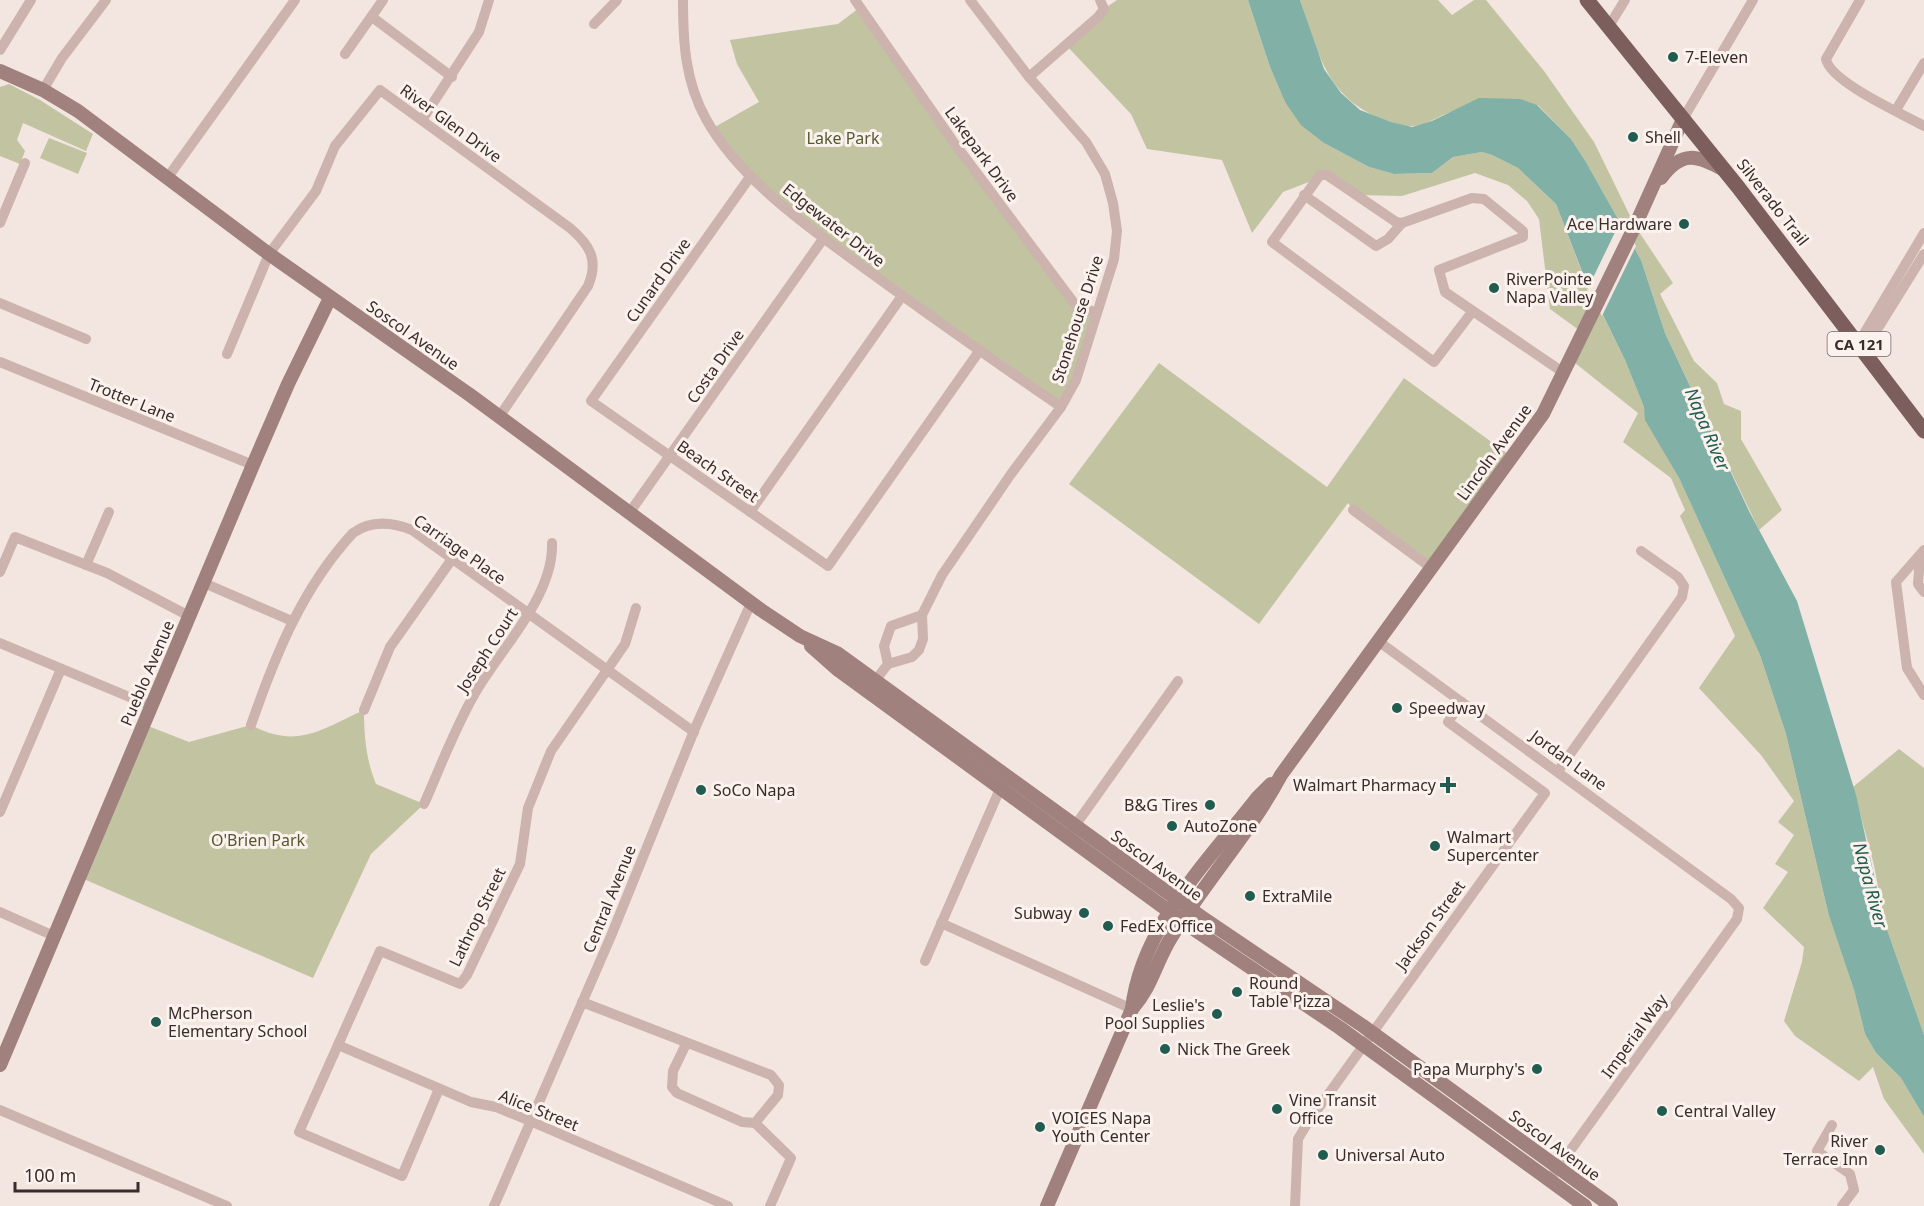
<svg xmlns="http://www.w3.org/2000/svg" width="1924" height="1206" viewBox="0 0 1924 1206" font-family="'Noto Sans',sans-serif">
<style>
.green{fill:#c1c3a1}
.water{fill:#80b0a6}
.pier{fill:#f3e6e1}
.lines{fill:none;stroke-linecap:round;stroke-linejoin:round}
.street{stroke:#ccb3ad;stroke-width:10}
.secondary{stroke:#a0817e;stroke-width:14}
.primary{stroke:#7c5f5d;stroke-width:15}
.poi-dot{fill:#215c50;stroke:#fbf2ee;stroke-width:2}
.labels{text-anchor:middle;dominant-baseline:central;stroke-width:6;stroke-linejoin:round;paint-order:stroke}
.shield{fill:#fbf2ee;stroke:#746766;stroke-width:1.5}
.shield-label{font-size:15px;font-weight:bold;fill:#3a2c2b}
.poi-label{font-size:16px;fill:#3a2c2b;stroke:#fbf2ee;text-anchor:start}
.street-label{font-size:16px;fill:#3a2c2b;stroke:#fbf2ee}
.park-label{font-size:16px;fill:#54592f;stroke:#fbf2ee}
.water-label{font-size:18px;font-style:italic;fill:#215c50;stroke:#fbf2ee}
</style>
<rect width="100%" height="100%" fill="#f3e6e1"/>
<g class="green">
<polygon points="1117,0 1248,0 1270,67 1285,102 1324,143 1369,167 1394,174 1432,173 1453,157 1482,152 1492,155 1518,168 1556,204 1583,275 1625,360 1644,407 1646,420 1679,478 1760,655 1786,734 1829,916 1854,990 1865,1034 1876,1053 1901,1078 1924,1117 1924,1154 1884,1099 1873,1067 1859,1081 1795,1036 1784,1021 1802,962 1804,947 1763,908 1788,872 1775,864 1794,835 1778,822 1794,801 1761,755 1699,688 1735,636 1680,516 1685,510 1671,478 1623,442 1638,413 1570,359 1583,333 1550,309 1539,219 1527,201 1508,185 1475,173 1402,196 1355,195 1327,175 1283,192 1252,233 1222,160 1147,149 1131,114 1066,45 1104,9"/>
<path d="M1300 0H1438L1452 15 1474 0H1486L1544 71 1594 142 1635 226 1673 283 1660 294 1694 361 1717 383 1724 404 1741 411V439L1782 510 1759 530 1665 333 1641 260 1586 162 1571 139 1538 105C1516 106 1469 106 1451 112 1438 116 1427 125 1413 126 1403 127 1391 122 1382 119 1325 96 1319 53 1300 0Z"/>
<polygon points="859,8 1074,303 1096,313 1061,407 902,296 750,177 713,128 759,102 737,64 730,40 838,24"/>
<polygon points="9,84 40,100 93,134 86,151 23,123 17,140 25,151 20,164 0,156 0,87"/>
<polygon points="49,138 87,153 78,174 40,158"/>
<polygon points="1159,363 1327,487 1404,378 1512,457 1430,567 1353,510 1348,503 1259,624 1069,484"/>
<path d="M364 710C364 735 366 760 376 784L424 804 371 854 313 978 79 877 143 724 189 742 251 725C297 750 322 729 364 710Z"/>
<polygon points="1899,749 1924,768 1924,1035 1885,924 1874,865 1853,787"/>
</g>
<polygon class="water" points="1248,0 1300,0 1324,69 1341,93 1360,110 1391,122 1412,127 1432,121 1479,98 1520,99 1537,105 1571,139 1586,162 1641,260 1665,333 1750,513 1797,601 1856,795 1885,924 1924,1035 1924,1117 1901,1078 1876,1053 1865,1034 1854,990 1829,916 1786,734 1760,655 1679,478 1645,420 1644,407 1625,360 1583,274 1556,204 1518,168 1492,155 1482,152 1453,157 1432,173 1394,174 1369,167 1324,143 1301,125 1285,102 1270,67"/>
<polygon class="pier" points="1621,220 1636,246 1602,316 1587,290"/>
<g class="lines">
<g class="street">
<path d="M683 0C683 42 685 81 706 119 741 182 814 231 871 273 934 319 997 363 1061 407"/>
<polyline points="855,0 955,144 1074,303 1096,313"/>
<path d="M1860 0 1826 59C1830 82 1903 114 1924 126"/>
<polyline points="372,17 452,77"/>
<polyline points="594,24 617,0"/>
<polyline points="1609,26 1625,0"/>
<polyline points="0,50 31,0"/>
<polyline points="345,54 383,0"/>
<polyline points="1029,77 1098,17 1104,9 1100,0"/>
<polyline points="43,90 62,58 106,0"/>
<polyline points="1896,110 1924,63"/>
<polyline points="1683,119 1753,0"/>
<polyline points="422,120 479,32 489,0"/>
<polyline points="168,177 295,0"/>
<polyline points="750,177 591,401 828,566 980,350"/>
<polyline points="1304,195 1376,246 1388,239 1402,223"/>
<polyline points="0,223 25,163"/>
<polyline points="0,303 86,339"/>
<polyline points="1472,312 1434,362 1272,242 1320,175 1327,175 1396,222 1402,223 1472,198 1484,199 1523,231 1523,237 1439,270 1445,292 1564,373"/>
<polyline points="1866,338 1865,332 1924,233"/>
<polyline points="1862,342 1871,338 1878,328 1924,254"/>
<path d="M227 354 269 254 316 191 335 146 380 90 570 228C590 245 599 260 588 286L499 417"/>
<polyline points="0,362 253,465"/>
<polyline points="1353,510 1430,567"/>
<polyline points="630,512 823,239"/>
<polyline points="750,512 902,296"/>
<polyline points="1924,550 1896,582 1907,668 1924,695"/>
<polyline points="1920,556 1918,584 1924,592"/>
<polyline points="86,565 109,512"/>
<polyline points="0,572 15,537 107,573 189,616"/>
<polyline points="204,583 292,621"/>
<polyline points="1378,641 1731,899 1739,908 1737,919 1549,1180"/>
<polyline points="0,643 151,706"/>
<polyline points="888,664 884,646 891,626 922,615"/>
<polyline points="871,686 888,664 912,657 919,650 923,639 922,615 942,575 1011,474 1061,407 1076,380 1114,259 1117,231 1113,203 1105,174 1086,142 1029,77 970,0"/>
<polyline points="364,710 390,647 452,559"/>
<path d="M251 725C275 656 302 588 353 533 371 520 392 522 412 530L694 732"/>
<polyline points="1558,771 1682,597 1684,586 1678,577 1641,551"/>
<path d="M424 804C440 768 454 730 474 695 499 650 554 597 552 543"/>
<polyline points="0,812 61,669"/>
<polyline points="1072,830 1178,681"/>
<polyline points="0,912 54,936"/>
<polyline points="941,923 1132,1009"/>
<polyline points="925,961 1003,782"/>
<polyline points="582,1002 771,1075 779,1085 778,1095 755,1123"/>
<polyline points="686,1044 673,1071 672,1087 677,1093 742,1122 755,1123 791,1158 770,1206"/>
<polyline points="338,1045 471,1102 496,1107 530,1121 728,1206"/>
<polyline points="439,1089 402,1176 299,1132 380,951 460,984 467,975 520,864 528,808 551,751 625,644 636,608"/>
<polyline points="0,1110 227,1206"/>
<polyline points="1832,1125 1817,1151 1850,1174 1854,1190 1842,1206"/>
<polyline points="494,1206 611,936 696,726 751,603"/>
<polyline points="1295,1206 1298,1139 1307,1124 1545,793 1448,722 1462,702"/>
</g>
<g class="secondary">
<polyline points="0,71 43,90 78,111 269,254 470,395 761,610 800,636 837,653 1200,916 1363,1026 1611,1206"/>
<path d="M1661 178C1682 150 1697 155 1724 170"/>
<polyline points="811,646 837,669 1192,928 1340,1028 1585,1206"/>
<path d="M1132 1009C1154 983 1155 963 1172 936 1206 880 1250 833 1281 775L1543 414 1635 226 1683 119"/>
<polyline points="0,1065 253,465 288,384 330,298"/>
<path d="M1047 1206 1132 1009C1141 927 1208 861 1257 798L1271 784"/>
</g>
<polyline class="primary" points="1587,0 1738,187 1924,431"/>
</g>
<g class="poi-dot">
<circle cx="1673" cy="57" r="6"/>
<circle cx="1633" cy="137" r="6"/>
<circle cx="1684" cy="224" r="6"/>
<circle cx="1494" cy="288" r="6"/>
<circle cx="1397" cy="708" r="6"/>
<path d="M1445 776h6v6h6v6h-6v6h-6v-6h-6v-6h6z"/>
<circle cx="701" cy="790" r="6"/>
<circle cx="1210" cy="805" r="6"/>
<circle cx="1172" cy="826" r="6"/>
<circle cx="1435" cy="846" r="6"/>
<circle cx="1250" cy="896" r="6"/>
<circle cx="1084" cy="913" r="6"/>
<circle cx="1108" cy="926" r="6"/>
<circle cx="1237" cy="992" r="6"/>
<circle cx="1217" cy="1014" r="6"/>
<circle cx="156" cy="1022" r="6"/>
<circle cx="1165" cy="1049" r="6"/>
<circle cx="1537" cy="1069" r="6"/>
<circle cx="1277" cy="1109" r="6"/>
<circle cx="1662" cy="1111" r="6"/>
<circle cx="1040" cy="1127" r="6"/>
<circle cx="1880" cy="1150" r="6"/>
<circle cx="1323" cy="1155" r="6"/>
</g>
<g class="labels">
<rect class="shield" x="1827.5" y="332" width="63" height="24" rx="4.5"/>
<g class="shield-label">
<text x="1859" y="344">CA 121</text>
</g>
<g class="poi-label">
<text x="1685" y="57">7-Eleven</text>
<text x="1645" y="137">Shell</text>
<text x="1672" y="224" text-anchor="end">Ace Hardware</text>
<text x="1506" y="279">RiverPointe<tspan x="1506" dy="18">Napa Valley</tspan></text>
<text x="1409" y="708">Speedway</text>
<text x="1436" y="785" text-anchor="end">Walmart Pharmacy</text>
<text x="713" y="790">SoCo Napa</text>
<text x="1198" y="805" text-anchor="end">B&amp;G Tires</text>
<text x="1184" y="826">AutoZone</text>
<text x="1447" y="837">Walmart<tspan x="1447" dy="18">Supercenter</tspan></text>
<text x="1262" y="896">ExtraMile</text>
<text x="1072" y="913" text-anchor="end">Subway</text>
<text x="1120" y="926">FedEx Office</text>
<text x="1249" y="983">Round<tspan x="1249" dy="18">Table Pizza</tspan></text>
<text x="1205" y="1005" text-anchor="end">Leslie's<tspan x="1205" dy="18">Pool Supplies</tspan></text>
<text x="168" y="1013">McPherson<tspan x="168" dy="18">Elementary School</tspan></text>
<text x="1177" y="1049">Nick The Greek</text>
<text x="1525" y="1069" text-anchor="end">Papa Murphy's</text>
<text x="1289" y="1100">Vine Transit<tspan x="1289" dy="18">Office</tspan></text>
<text x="1674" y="1111">Central Valley</text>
<text x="1052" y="1118">VOICES Napa<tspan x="1052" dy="18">Youth Center</tspan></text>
<text x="1868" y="1141" text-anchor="end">River<tspan x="1868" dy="18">Terrace Inn</tspan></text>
<text x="1335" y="1155">Universal Auto</text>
</g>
<g class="street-label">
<text transform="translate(451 123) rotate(36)">River Glen Drive</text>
<text transform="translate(982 154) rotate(54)">Lakepark Drive</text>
<text transform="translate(1773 202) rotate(52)">Silverado Trail</text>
<text transform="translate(834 225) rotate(38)">Edgewater Drive</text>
<text transform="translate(658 280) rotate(-55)">Cunard Drive</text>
<text transform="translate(1077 319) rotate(-72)">Stonehouse Drive</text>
<text transform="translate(413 335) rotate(35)">Soscol Avenue</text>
<text transform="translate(715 366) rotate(-55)">Costa Drive</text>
<text transform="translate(132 400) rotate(22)">Trotter Lane</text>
<text transform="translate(1494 452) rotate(-54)">Lincoln Avenue</text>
<text transform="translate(718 471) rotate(35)">Beach Street</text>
<text transform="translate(460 549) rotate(35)">Carriage Place</text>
<text transform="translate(487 650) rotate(-57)">Joseph Court</text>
<text transform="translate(147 673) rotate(-67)">Pueblo Avenue</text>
<text transform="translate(1569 760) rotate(36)">Jordan Lane</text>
<text transform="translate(1157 865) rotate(36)">Soscol Avenue</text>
<text transform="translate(609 899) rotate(-68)">Central Avenue</text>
<text transform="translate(477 917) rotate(-64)">Lathrop Street</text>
<text transform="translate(1430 925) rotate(-54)">Jackson Street</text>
<text transform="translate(1634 1036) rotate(-54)">Imperial Way</text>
<text transform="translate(539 1110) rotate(22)">Alice Street</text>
<text transform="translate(1555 1145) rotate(36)">Soscol Avenue</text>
</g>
<g class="park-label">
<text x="843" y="138">Lake Park</text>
<text x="258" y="840">O'Brien Park</text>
</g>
<g class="water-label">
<text transform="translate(1708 429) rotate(67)">Napa River</text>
<text transform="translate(1871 885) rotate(75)">Napa River</text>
</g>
</g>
<path d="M15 1182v9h123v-9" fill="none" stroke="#3a2c2b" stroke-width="3"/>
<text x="24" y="1182" font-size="18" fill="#3a2c2b" stroke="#fbf2ee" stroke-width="4.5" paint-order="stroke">100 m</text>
</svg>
